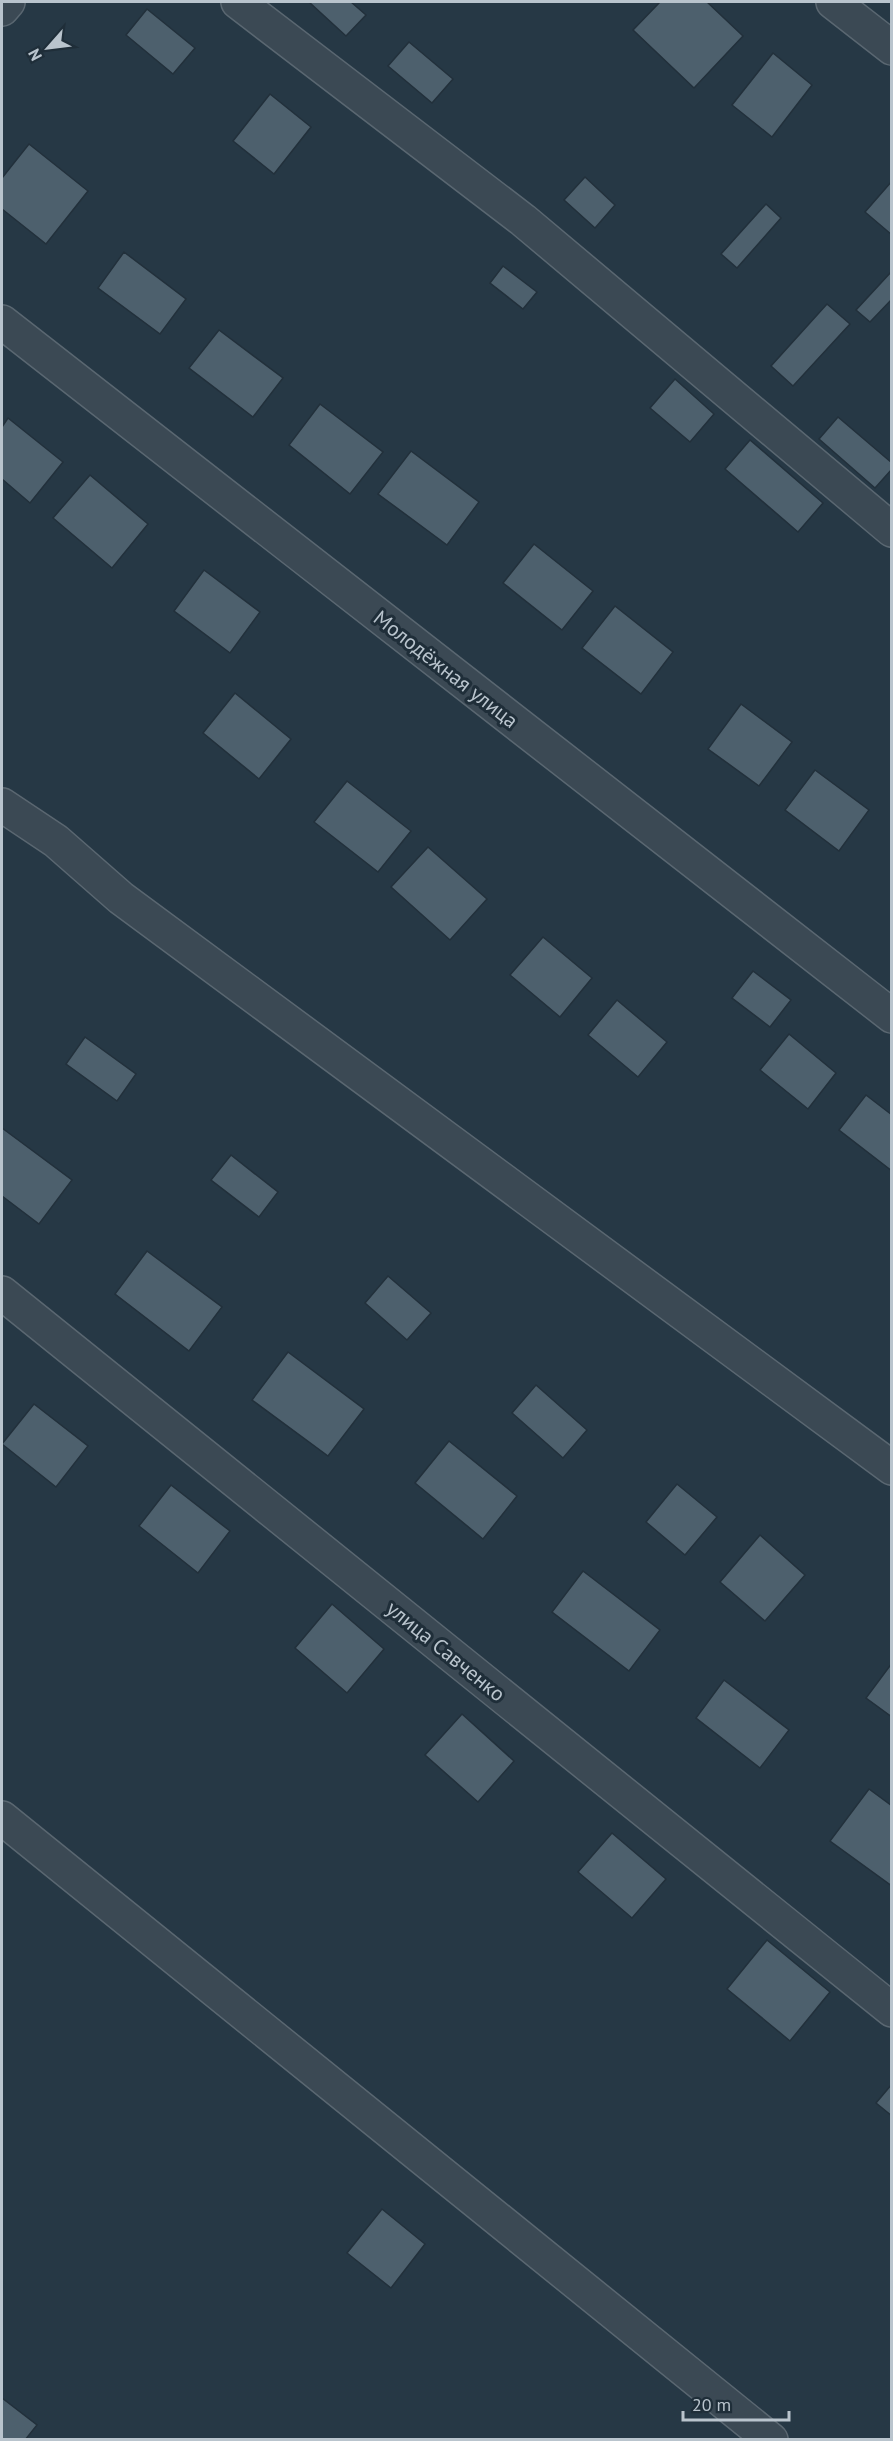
<svg xmlns="http://www.w3.org/2000/svg" width="893" height="2441" viewBox="0 0 893 2441" font-family="'PT Sans',sans-serif">
<style>
.building{fill:#4d606d;stroke:#22303b;stroke-width:1.5}
.lines{fill:none;stroke-linecap:round;stroke-linejoin:round}
.minor-casing{stroke:#5a6771;stroke-width:36}
.minor{stroke:#3b4954;stroke-width:33}
.labels{text-anchor:middle;dominant-baseline:central;stroke-width:6;stroke-linejoin:round;paint-order:stroke}
.street-label{font-size:21px;fill:#b9c4cd;stroke:#1f2e39}
</style>
<rect width="100%" height="100%" fill="#263845"/>
<g class="building">
<polygon points="309,2 351,2 366,15 346,36"/>
<polygon points="660,2 707,2 743,36 694,88 633,30"/>
<polygon points="147,9 195,48 173,74 126,35"/>
<polygon points="409,42 453,79 432,103 388,66"/>
<polygon points="773,53 812,85 772,137 732,105"/>
<polygon points="270,94 311,127 274,174 233,141"/>
<polygon points="29,144 88,191 46,244 2,209 2,178"/>
<polygon points="585,177 615,205 595,228 564,200"/>
<polygon points="892,181 892,235 865,212"/>
<polygon points="766,204 781,218 737,268 721,254"/>
<polygon points="124,252 186,299 160,334 98,288"/>
<polygon points="503,266 537,292 523,309 490,283"/>
<polygon points="892,271 892,299 870,322 856,310"/>
<polygon points="827,304 850,324 793,386 771,366"/>
<polygon points="219,330 283,378 253,417 189,368"/>
<polygon points="675,379 714,414 690,442 650,408"/>
<polygon points="320,404 383,452 350,494 289,445"/>
<polygon points="838,417 892,463 892,469 875,488 819,439"/>
<polygon points="8,418 63,462 30,503 2,479 2,427"/>
<polygon points="750,440 823,503 798,532 725,469"/>
<polygon points="411,451 479,502 447,545 378,494"/>
<polygon points="90,475 148,524 112,568 53,518"/>
<polygon points="534,544 593,591 562,630 503,583"/>
<polygon points="204,570 260,612 230,653 174,611"/>
<polygon points="615,606 673,652 641,694 582,648"/>
<polygon points="235,693 291,739 259,779 203,733"/>
<polygon points="741,704 792,742 759,786 708,749"/>
<polygon points="815,770 869,810 839,851 785,810"/>
<polygon points="347,781 411,831 378,872 314,822"/>
<polygon points="428,847 487,899 450,940 391,887"/>
<polygon points="543,937 592,978 560,1017 510,975"/>
<polygon points="753,971 791,1000 770,1027 732,998"/>
<polygon points="617,1000 667,1042 638,1077 588,1035"/>
<polygon points="789,1034 836,1073 808,1109 760,1070"/>
<polygon points="85,1037 136,1074 117,1101 66,1064"/>
<polygon points="866,1095 892,1115 892,1171 839,1130"/>
<polygon points="2,1128 72,1180 39,1224 2,1196"/>
<polygon points="231,1155 278,1192 259,1217 211,1180"/>
<polygon points="147,1251 222,1307 189,1351 115,1294"/>
<polygon points="388,1276 431,1313 407,1340 365,1303"/>
<polygon points="288,1352 364,1409 328,1456 252,1400"/>
<polygon points="536,1385 587,1430 563,1458 512,1413"/>
<polygon points="34,1404 88,1446 56,1487 2,1444"/>
<polygon points="449,1441 517,1496 483,1539 415,1483"/>
<polygon points="677,1484 717,1517 685,1555 646,1522"/>
<polygon points="171,1485 230,1531 198,1573 139,1526"/>
<polygon points="760,1535 805,1575 765,1621 720,1582"/>
<polygon points="583,1571 660,1630 629,1671 552,1612"/>
<polygon points="332,1604 384,1649 347,1693 295,1648"/>
<polygon points="892,1663 892,1717 866,1698"/>
<polygon points="724,1680 789,1730 760,1768 696,1718"/>
<polygon points="462,1714 514,1761 478,1802 425,1755"/>
<polygon points="869,1789 892,1806 892,1886 830,1841"/>
<polygon points="612,1833 666,1879 632,1918 578,1872"/>
<polygon points="767,1940 830,1992 790,2041 727,1989"/>
<polygon points="892,2084 892,2116 876,2103"/>
<polygon points="382,2209 425,2244 391,2288 347,2253"/>
<polygon points="2,2398 37,2425 25,2440 2,2440"/>
</g>
<g class="lines">
<defs>
<g id="minor">
<polyline points="238,2 523,220 892,530"/>
<polyline points="833,2 892,48"/>
<polyline points="2,9 8,2"/>
<polyline points="2,322 892,1016"/>
<polyline points="2,805 56,841 121,898 892,1468"/>
<polyline points="2,1293 892,2010"/>
<polyline points="2,1818 771,2440"/>
</g>
</defs>
<use href="#minor" class="minor-casing"/>
<use href="#minor" class="minor"/>
</g>
<g class="labels">
<g class="street-label">
<text transform="translate(446 669) rotate(38)">Молодёжная улица</text>
<text transform="translate(446 1651) rotate(39)">улица Савченко</text>
</g>
</g>
<rect width="893" height="2441" fill="none" stroke="#b9c4cd" stroke-width="6"/>
<g transform="translate(48 48) rotate(242)" stroke="#1f2e39" stroke-width="4.5" paint-order="stroke">
<path d="M0-4.5L10 22L0 15L-10 22Z" fill="#b9c4cd"/>
<text y="-9" font-size="16" font-weight="bold" text-anchor="middle" fill="#b9c4cd">N</text>
</g>
<path d="M683 2411v9h106v-9" fill="none" stroke="#b9c4cd" stroke-width="3"/>
<text x="692" y="2411" font-size="18" fill="#b9c4cd" stroke="#1f2e39" stroke-width="4.5" paint-order="stroke">20 m</text>
</svg>
